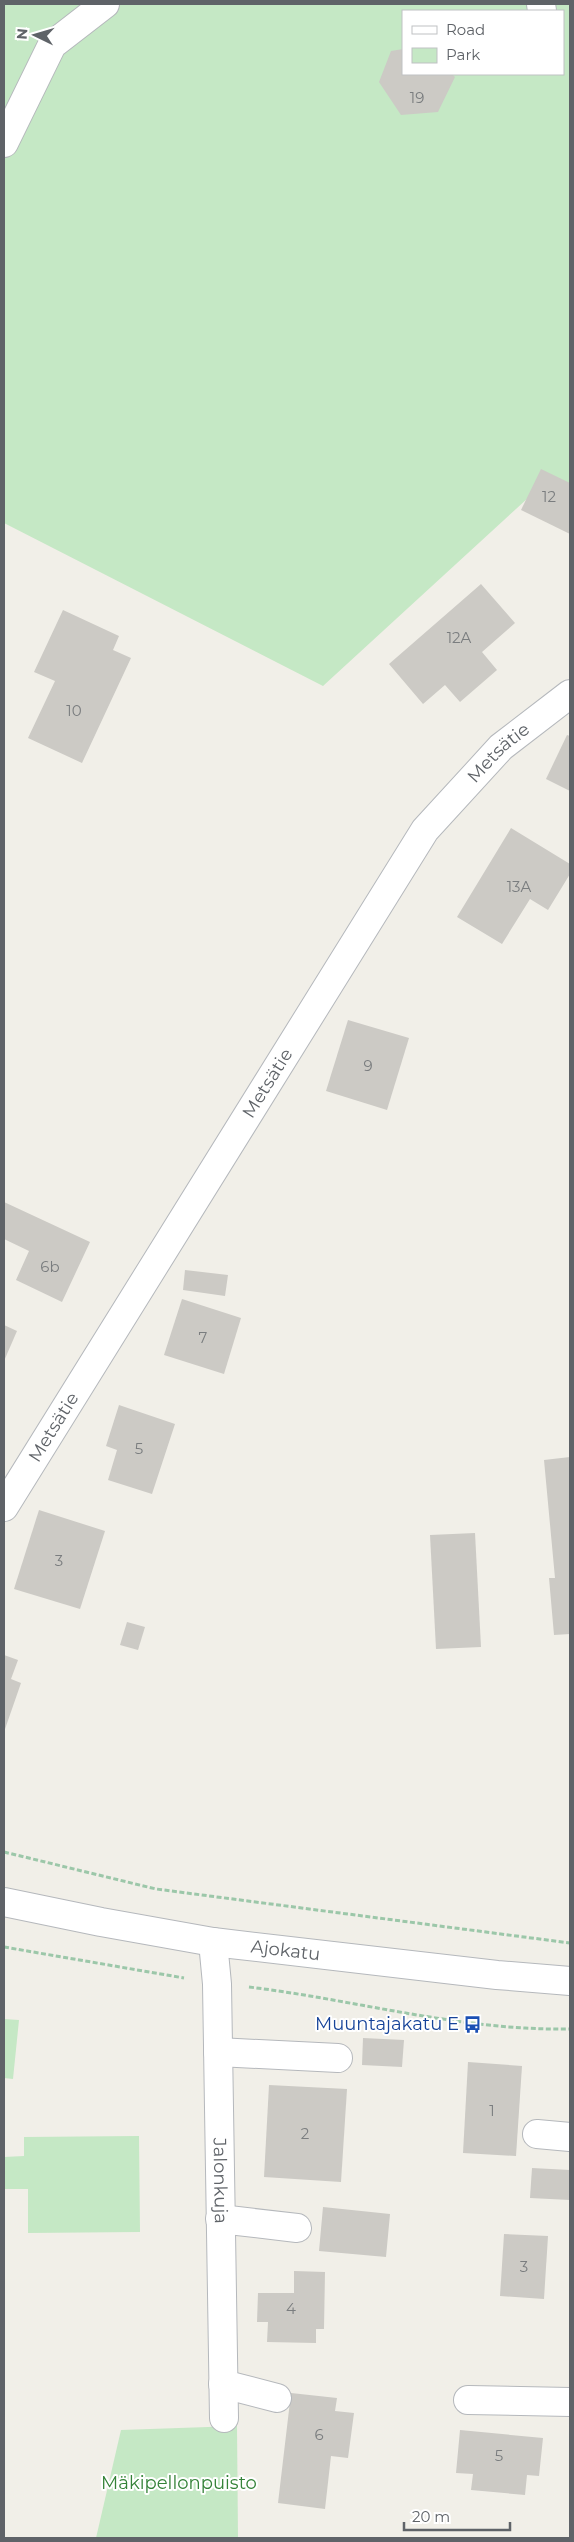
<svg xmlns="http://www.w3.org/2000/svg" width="574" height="2542" viewBox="0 0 574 2542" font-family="Montserrat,sans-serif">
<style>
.green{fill:#c5e8c5;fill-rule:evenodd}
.building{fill:#cccac5}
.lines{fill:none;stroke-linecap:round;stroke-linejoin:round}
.minor-casing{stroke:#b5b8bc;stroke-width:30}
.path{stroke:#9cc7a9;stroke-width:3;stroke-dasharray:5 2.5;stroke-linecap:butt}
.minor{stroke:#fff;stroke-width:28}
.labels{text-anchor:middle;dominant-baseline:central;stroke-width:4;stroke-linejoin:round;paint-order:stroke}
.number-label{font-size:15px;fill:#7a7d7f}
.street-label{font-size:18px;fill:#5f6368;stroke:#fff}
.transit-label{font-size:18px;fill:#164399;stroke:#fff;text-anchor:end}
.park-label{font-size:18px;fill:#348238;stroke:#fff}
</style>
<rect width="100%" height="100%" fill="#f1efe8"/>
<g class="green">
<path d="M4 4H570V497L540 487 323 686 4 523ZM403 11H563V74H403Z"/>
<polygon points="4,2019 19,2020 13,2079 4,2078"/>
<polygon points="139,2136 140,2232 28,2233 28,2189 4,2189 4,2157 24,2156 24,2137"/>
<polygon points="237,2426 238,2538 96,2538 121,2430"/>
</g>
<g class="building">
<polygon points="403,49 403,74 452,74 455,77 438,112 401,115 379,82 391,51"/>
<polygon points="541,469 570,483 570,534 521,510"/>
<polygon points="481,584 515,623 482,652 497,670 460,702 445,685 423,704 389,664"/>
<polygon points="63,610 119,636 113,650 131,658 82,763 28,738 55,681 34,672"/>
<polygon points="567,735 570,736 570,791 546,779"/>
<polygon points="511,828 570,864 570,874 548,910 530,899 502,944 457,917"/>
<polygon points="348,1020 409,1038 387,1110 326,1091"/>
<polygon points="4,1202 90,1242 62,1302 16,1280 29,1251 4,1239"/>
<polygon points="185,1270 228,1275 225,1296 183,1290"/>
<polygon points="182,1299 241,1318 224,1374 164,1355"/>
<polygon points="4,1325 17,1331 4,1361"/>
<polygon points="119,1405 175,1424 152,1494 108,1480 117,1450 106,1446"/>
<polygon points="570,1457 570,1634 554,1635 549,1578 555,1578 544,1460"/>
<polygon points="39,1510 105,1531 80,1609 14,1589"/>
<polygon points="475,1533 481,1647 436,1649 430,1535"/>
<polygon points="127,1622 145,1627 138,1650 120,1645"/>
<polygon points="4,1655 18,1660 11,1679 21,1683 4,1732"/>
<polygon points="363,2038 404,2040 402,2067 362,2065"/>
<polygon points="468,2062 522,2066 516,2156 463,2153"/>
<polygon points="269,2085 347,2089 341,2182 264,2177"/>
<polygon points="532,2168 570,2170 570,2200 530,2198"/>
<polygon points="323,2207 390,2214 386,2257 319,2251"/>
<polygon points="504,2234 548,2236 544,2299 500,2296"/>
<polygon points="294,2271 325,2272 324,2329 316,2329 316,2343 267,2342 268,2322 257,2322 258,2293 294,2293"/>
<polygon points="291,2393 337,2398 335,2411 354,2413 348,2458 331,2456 325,2509 278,2503"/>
<polygon points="460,2430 543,2438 539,2476 527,2475 525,2495 471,2490 473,2474 456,2473"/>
</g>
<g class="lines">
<defs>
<g id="minor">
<polyline points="541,4 542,11"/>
<polyline points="4,143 52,45 105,4"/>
<path id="s1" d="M4 1507 425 830 501 747 570 694"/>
<path id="s2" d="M4 1902 101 1922 213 1942 497 1975 570 1981"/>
<path id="s3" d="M213 1942 217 1984 224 2418"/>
<polyline points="218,2052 338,2058"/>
<polyline points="537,2134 570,2137"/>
<polyline points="220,2219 297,2228"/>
<polyline points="223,2384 277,2398"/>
<polyline points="468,2400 570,2402"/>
</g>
</defs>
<use href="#minor" class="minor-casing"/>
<g class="path">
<polyline points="4,1852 156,1889 570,1943"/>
<polyline points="4,1947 184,1978"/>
<path d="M249 1987C356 2000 462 2031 570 2029"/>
</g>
<use href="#minor" class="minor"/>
</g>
<defs>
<symbol id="bus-bare" viewBox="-9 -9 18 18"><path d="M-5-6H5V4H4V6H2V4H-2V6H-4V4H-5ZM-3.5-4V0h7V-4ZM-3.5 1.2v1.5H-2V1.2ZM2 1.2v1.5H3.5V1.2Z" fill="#1a4fb4" stroke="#fff" stroke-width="2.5" paint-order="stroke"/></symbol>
</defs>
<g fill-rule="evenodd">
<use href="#bus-bare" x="460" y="2012" width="25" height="25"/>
</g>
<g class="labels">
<g class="number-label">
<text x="417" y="97">19</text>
<text x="549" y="496">12</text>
<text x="459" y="637">12A</text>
<text x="74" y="710">10</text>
<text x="519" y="886">13A</text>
<text x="368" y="1065">9</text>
<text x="50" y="1266">6b</text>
<text x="203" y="1337">7</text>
<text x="139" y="1448">5</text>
<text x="59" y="1560">3</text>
<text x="492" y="2110">1</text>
<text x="305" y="2133">2</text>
<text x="524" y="2266">3</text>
<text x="291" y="2308">4</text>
<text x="319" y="2434">6</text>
<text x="499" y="2455">5</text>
</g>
<g class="street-label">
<text stroke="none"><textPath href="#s1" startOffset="904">Metsätie</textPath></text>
<text stroke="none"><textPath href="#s1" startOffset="499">Metsätie</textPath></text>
<text stroke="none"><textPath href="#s1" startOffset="94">Metsätie</textPath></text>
<text stroke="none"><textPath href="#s2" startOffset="286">Ajokatu</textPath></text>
<text stroke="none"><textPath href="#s3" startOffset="239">Jalonkuja</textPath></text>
</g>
<g class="transit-label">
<text x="459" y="2024">Muuntajakatu E</text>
</g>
<g class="park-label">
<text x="179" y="2483">Mäkipellonpuisto</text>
</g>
</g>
<rect width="574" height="2542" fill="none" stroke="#5f6368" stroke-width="10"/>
<rect x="402" y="10" width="162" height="65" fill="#ffffff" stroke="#bfc1c3"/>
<rect x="412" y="26" width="25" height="8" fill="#ffffff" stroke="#bfc1c3"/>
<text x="446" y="35" font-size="15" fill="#5f6368">Road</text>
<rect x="412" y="48" width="25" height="15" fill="#c5e8c5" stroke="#bfc1c3"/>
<text x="446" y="60" font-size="15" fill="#5f6368">Park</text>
<g transform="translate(35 35) rotate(275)" stroke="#ffffff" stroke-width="4" paint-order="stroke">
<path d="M0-4L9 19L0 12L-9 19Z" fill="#5f6368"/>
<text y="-8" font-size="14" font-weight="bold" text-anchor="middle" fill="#5f6368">N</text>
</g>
<path d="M404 2522v8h106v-8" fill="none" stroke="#5f6368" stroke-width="2.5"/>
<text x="412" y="2522" font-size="15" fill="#5f6368" stroke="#ffffff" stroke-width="4" paint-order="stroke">20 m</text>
</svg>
